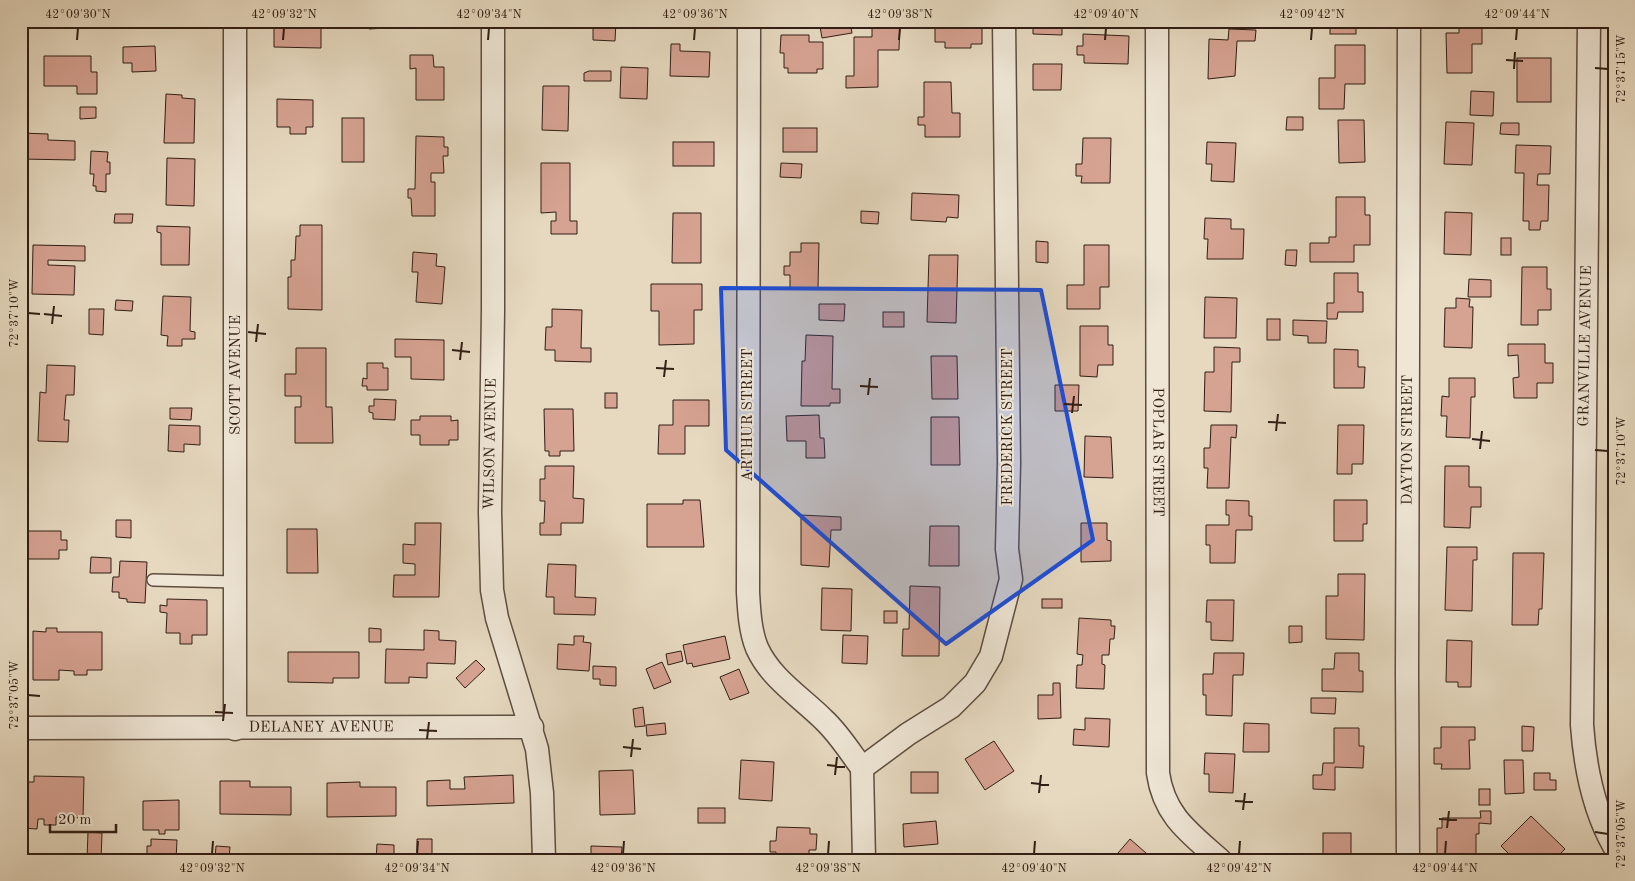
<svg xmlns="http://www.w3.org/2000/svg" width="1635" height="881" viewBox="0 0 1635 881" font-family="'Old Standard TT',serif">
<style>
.building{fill:#d6a292;stroke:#311e14}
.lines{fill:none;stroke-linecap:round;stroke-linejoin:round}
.service-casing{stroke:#5e4d3f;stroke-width:14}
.minor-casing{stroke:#5e4d3f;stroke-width:25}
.service{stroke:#efe6d6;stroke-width:11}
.minor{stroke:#efe6d6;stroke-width:22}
.marked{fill:#1d4ed8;fill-opacity:0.2;stroke:#1d4ed8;stroke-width:4;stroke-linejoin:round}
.ticks{fill:none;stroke:#311e14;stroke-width:2}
.labels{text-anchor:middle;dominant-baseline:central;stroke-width:4;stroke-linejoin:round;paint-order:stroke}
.street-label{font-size:15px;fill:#311e14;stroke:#efe6d6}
.neatline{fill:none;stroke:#311e14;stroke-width:2}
.ticks-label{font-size:12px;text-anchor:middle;fill:#311e14}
</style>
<rect width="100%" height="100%" fill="#e6d9c0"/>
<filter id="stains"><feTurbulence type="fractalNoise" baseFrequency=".004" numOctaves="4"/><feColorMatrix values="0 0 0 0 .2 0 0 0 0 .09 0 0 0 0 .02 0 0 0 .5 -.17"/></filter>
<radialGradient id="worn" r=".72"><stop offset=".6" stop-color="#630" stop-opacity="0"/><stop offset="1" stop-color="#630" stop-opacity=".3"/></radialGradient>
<g class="building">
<polygon points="278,21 321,23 321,48 274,47 274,25 278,25"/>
<polygon points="369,21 387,21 387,28 369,29"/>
<polygon points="593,21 616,21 615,41 593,40"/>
<polygon points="819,21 850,21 852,33 822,38"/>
<polygon points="879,21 900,21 899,50 878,50 878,87 846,88 846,76 854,76 854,37 872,37 872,23 880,23"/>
<polygon points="935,21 982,21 982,44 971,44 971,48 945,48 945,42 935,42"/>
<polygon points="1033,21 1062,21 1062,35 1033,34"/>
<rect x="1330" y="21" width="26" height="13"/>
<polygon points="1472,21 1492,21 1492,25 1482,25 1482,44 1472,44 1472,73 1447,73 1446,33 1459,33 1459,27 1472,27"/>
<polygon points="1229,29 1256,30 1255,41 1237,41 1235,76 1208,79 1209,39 1228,40"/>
<polygon points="1083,34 1129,36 1128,64 1084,63 1084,55 1077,55 1077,46 1083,46"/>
<polygon points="781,35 809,35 809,42 823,42 823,69 817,69 817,73 788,73 788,68 784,68 784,53 780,53"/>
<polygon points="671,44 680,44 680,51 710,52 709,77 670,76"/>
<polygon points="1335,45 1365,45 1365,84 1345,84 1344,109 1319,109 1319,78 1335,78"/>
<polygon points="155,46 156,71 132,72 132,63 123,63 123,47"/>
<polygon points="410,55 433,55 434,67 444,67 444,100 416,100 416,68 410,69"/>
<polygon points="44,56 91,56 91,72 97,72 97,94 77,94 77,86 44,86"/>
<rect x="1517" y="58" width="34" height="44"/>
<polygon points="1033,64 1062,64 1061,90 1033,90"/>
<polygon points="621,67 648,68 647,99 620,98"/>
<polygon points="589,71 611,71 611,81 584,81 584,73"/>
<polygon points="924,82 951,82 952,113 960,113 960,137 925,137 925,125 918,125 918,117 924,117"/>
<polygon points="543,86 569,86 568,131 542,130"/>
<polygon points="1471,91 1494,92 1493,116 1470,115"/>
<polygon points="166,94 182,95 182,98 195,99 194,143 164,143"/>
<polygon points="277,99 313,100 313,127 306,127 306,134 290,134 290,127 277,127"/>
<polygon points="80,107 96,107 96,118 80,119"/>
<polygon points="1287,117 1303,117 1303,130 1286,130"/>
<rect x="342" y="118" width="22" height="44"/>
<polygon points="1338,120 1364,120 1365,162 1339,163"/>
<polygon points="1446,122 1474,123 1472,165 1444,164"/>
<polygon points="1501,123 1519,123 1519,135 1500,134"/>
<rect x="783" y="128" width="34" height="24"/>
<polygon points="21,133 48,134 48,140 75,141 75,160 21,159"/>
<polygon points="416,136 444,137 444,147 448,147 448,156 443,156 444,173 431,173 431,182 435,182 435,216 412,216 411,198 408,198 408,189 415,189"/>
<polygon points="1083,138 1111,138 1110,183 1081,183 1082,176 1076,176 1076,164 1082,164"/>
<rect x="673" y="142" width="41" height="24"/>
<polygon points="1207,142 1236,143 1234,182 1211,181 1212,164 1206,164"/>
<polygon points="1516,145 1551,146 1550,174 1538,174 1537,185 1549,185 1548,221 1541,221 1540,230 1529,230 1529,221 1523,221 1524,173 1515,173"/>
<polygon points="91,151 108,152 107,162 110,162 110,174 106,174 106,192 96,191 96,186 93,186 94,174 90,174"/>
<polygon points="167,158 195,159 194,206 166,205"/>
<polygon points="541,163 570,163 570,221 577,221 577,234 551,234 551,221 556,221 556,212 541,213"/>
<polygon points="781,163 802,164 801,178 780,177"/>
<polygon points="912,193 959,195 958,218 947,217 946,222 911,220"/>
<polygon points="1336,197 1365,197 1365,215 1370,215 1370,245 1354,245 1354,262 1310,262 1310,243 1329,243 1329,237 1336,237"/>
<polygon points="861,211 879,212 878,224 861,223"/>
<polygon points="1445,212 1472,213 1471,255 1444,254"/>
<polygon points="673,213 701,213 701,263 672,263"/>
<polygon points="115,214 133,214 132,223 114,223"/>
<polygon points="1205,218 1231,219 1231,229 1244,229 1243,259 1207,259 1208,239 1204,239"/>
<polygon points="300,225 322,225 322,310 288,309 288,277 291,277 291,260 295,260 296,236 300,236"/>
<polygon points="157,226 190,227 189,265 161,265 161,233 157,232"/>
<rect x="1501" y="238" width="10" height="17"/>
<polygon points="1036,241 1048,242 1048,263 1036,262"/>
<polygon points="801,243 819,243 818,288 790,288 790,275 784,275 784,266 790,266 790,252 801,252"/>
<polygon points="33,245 85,246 85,261 48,260 48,265 75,266 74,295 32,294"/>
<polygon points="1084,245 1109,245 1109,287 1100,287 1100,309 1067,309 1067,285 1084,285"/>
<polygon points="1286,250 1297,250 1296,266 1285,265"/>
<polygon points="413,252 437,254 436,266 445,267 442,304 416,302 418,272 412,272"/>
<polygon points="929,255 958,255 956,323 927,322"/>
<polygon points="1522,267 1547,267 1547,289 1551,289 1551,310 1538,310 1538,325 1521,325"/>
<polygon points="1334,273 1358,273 1358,292 1363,292 1363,312 1338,312 1337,319 1327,319 1327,303 1334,303"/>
<polygon points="1469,279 1491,280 1491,297 1468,297"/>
<polygon points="651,284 702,284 702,310 694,310 694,344 659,345 659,311 651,311"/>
<polygon points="163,296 191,297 190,331 195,332 195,339 182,339 182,346 167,346 168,336 161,335"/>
<polygon points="1205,297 1237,298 1236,338 1204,338"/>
<polygon points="1456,298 1470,299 1469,307 1473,307 1472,348 1444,347 1445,308 1456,308"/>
<polygon points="116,300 133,301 132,311 115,310"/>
<polygon points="819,304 845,304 844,321 819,320"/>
<polygon points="89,309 104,309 103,335 89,334"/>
<polygon points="552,309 582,310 581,348 591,348 591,362 555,361 555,350 545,350 546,327 552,327"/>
<rect x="883" y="312" width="21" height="15"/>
<rect x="1267" y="319" width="13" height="21"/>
<polygon points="1293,320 1327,321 1326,343 1308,343 1308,336 1293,335"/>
<polygon points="1080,326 1108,326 1108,345 1113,345 1113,365 1098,365 1097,377 1080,376"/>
<polygon points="806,335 833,336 832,389 840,389 840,403 830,403 830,406 801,406 802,361 805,361"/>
<polygon points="395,339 444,340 444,380 411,379 411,357 395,357"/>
<polygon points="1508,344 1545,344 1545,363 1553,363 1553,383 1537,383 1537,398 1514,398 1513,378 1519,377 1518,355 1508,356"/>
<polygon points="1214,347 1240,348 1240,362 1232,362 1231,412 1204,411 1205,372 1214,372"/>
<polygon points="296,348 326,348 326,407 332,407 333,443 295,443 295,407 301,407 301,396 285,396 285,374 296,374"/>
<polygon points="1334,349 1358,350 1358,367 1365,367 1364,388 1334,388"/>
<polygon points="931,356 957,356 958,399 932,399"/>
<polygon points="367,363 383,363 383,368 388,368 388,390 367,390 367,386 362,386 363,378 367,379"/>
<polygon points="47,365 75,366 74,395 66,395 64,420 69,420 68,442 38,441 40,392 46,393"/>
<polygon points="1449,378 1475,378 1475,397 1471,397 1470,438 1446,437 1447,416 1441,416 1442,396 1449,397"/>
<polygon points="1055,385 1079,385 1078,411 1055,411"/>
<rect x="605" y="393" width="12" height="15"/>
<polygon points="374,399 396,400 395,420 373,419 373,413 369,412 369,406 374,406"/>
<polygon points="673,400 709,400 709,426 685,426 685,454 658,454 659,425 673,425"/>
<polygon points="170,408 192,408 191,420 170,419"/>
<polygon points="544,409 573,409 574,451 560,451 560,456 549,456 549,451 545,451"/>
<polygon points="819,415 820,438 824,438 825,458 806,458 806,441 787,441 786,416"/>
<polygon points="420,416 451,416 451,421 458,420 458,440 449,440 449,445 420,445 420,435 411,435 411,420 420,420"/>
<polygon points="931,417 959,417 960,465 931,465"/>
<polygon points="169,425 200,426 200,445 184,444 184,452 168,451"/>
<polygon points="1211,425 1237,425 1236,438 1231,437 1229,488 1207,488 1208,468 1204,468 1204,448 1210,448"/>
<polygon points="1338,425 1364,425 1363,464 1352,464 1352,474 1337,474"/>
<polygon points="1085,436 1111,437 1113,478 1084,477"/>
<polygon points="545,466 574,466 573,498 584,499 583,523 561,523 561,535 540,535 540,523 544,523 545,501 540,501 540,479 545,479"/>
<polygon points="1445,466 1469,466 1469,487 1481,487 1481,507 1471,507 1470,528 1444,527"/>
<polygon points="683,500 700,500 704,547 647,547 647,504 683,504"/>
<polygon points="1226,500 1249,501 1249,516 1252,516 1252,530 1236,530 1235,563 1210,563 1210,545 1206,545 1206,525 1229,525 1229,515 1226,515"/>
<polygon points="1334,500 1367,500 1367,524 1363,524 1363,541 1334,541"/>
<polygon points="801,515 841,517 841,530 831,530 829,567 801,565"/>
<polygon points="116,520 131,520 131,538 116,537"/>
<polygon points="415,523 441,523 439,597 393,597 394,575 415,575 415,564 403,563 403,544 415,545"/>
<polygon points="1081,523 1107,523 1107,540 1111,541 1111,561 1081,562"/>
<polygon points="930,526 959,526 959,566 929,566"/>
<polygon points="287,529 317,529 318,573 287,573"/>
<polygon points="23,531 61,531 61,540 67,540 67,550 59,550 59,559 23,559"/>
<polygon points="1447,547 1477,547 1477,560 1473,560 1472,611 1445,610"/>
<polygon points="1513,553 1544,553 1542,609 1539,609 1538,625 1512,625"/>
<polygon points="91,557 111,558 111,573 90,573"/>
<polygon points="120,561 147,562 145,603 127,602 127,599 119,598 119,592 112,592 113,577 119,577"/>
<polygon points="548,564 576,565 575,597 596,598 595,615 554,614 554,597 546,597"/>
<polygon points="1338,574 1365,574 1364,640 1326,639 1326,596 1338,596"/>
<polygon points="910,586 940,587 939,656 902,656 903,629 909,629"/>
<polygon points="822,588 852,589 851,631 821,630"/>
<polygon points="167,599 207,600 207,635 192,635 192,644 180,644 180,633 166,633 167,613 160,612 160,605 167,606"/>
<rect x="1042" y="599" width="20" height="9"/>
<polygon points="1207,600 1234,600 1233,641 1211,640 1211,622 1206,622"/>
<rect x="884" y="611" width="13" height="12"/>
<polygon points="1079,618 1111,620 1111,626 1115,626 1114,639 1110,639 1109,655 1102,655 1102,664 1105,665 1104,689 1076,688 1077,665 1082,665 1083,655 1077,654"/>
<polygon points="1289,626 1302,626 1302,642 1289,643"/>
<polygon points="46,628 57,628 57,632 102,632 102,670 87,670 87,675 74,675 74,671 59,670 59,680 33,680 33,631 46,632"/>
<polygon points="369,628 381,629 381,642 369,642"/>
<polygon points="424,630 439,631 439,640 456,641 455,664 427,663 427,678 409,677 409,683 385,683 386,649 424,650"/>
<polygon points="843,635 868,636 867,664 842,663"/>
<polygon points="574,636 584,636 583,642 591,643 589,671 557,669 558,644 574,645"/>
<polygon points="725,636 730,659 693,667 692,663 687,664 683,645"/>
<polygon points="1447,640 1472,641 1471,687 1458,687 1458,682 1446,682"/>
<polygon points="681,651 683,661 668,665 666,654"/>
<polygon points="288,652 359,652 359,678 333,678 333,683 288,682"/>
<polygon points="1214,653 1244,653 1243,675 1233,675 1232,716 1206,715 1206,695 1203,695 1203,674 1213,674"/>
<polygon points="1335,653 1359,653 1359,671 1363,671 1363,692 1322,691 1322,669 1334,669"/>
<polygon points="476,660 485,669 465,688 456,678"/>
<polygon points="662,662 671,682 654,689 646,669"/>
<polygon points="593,666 616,667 616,686 600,685 600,679 593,679"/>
<polygon points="739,669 749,693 730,700 720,677"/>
<polygon points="1053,683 1060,683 1061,718 1038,719 1038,695 1053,695"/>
<polygon points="1311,698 1336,698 1335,714 1311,713"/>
<polygon points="643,707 645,726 635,727 633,709"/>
<polygon points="1085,718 1110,719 1109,747 1073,745 1074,729 1085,730"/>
<polygon points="665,723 666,734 647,736 646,725"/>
<polygon points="1244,723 1269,724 1269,752 1243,752"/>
<polygon points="1522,726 1534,727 1533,751 1522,751"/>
<polygon points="1441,727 1475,727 1475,740 1469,740 1470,769 1441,769 1442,764 1434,764 1434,748 1441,748"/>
<polygon points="1334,728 1359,728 1359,746 1364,746 1363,768 1335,767 1335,790 1313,789 1313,775 1322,775 1323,763 1334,763"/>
<polygon points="994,741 1014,771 985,790 965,759"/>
<polygon points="1205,753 1235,754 1233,793 1209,792 1209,774 1204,774"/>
<polygon points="741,760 774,762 772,801 739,799"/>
<polygon points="1504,760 1523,760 1524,793 1505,794"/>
<polygon points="633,770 635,814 600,815 599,771"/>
<rect x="911" y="772" width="27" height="21"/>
<polygon points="1534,773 1550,773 1550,780 1556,780 1556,790 1534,790"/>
<polygon points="513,775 514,803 427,806 427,781 450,780 450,789 465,789 464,777"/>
<polygon points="34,776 84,777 83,818 56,817 56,825 44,825 44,819 38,819 37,829 21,828 21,782 34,782"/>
<polygon points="220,781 250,781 250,787 291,787 291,815 220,814"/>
<polygon points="360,782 360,787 396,787 396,816 327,817 327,783"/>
<rect x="1479" y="789" width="11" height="16"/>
<polygon points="179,800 179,830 165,830 165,834 159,834 159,830 143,830 143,801"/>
<rect x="698" y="808" width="27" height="15"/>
<polygon points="1480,811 1491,811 1491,824 1479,823 1479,834 1476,834 1476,860 1451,860 1451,854 1437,854 1437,828 1442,828 1442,818 1481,818"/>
<polygon points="1531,816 1565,849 1554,860 1515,860 1501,846"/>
<polygon points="936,821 938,844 904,847 903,824"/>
<polygon points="777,827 810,828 810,834 817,834 816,850 809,850 809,860 776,860 776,852 770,852 770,841 776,841"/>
<polygon points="88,832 102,833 101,860 87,859"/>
<rect x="1323" y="833" width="28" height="27"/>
<polygon points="151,839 177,840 176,860 151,860 151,856 147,856 147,846 151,846"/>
<polygon points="417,839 432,839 432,858 417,857"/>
<polygon points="1130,839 1154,860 1112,860"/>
<polygon points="377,844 394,845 394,860 376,860"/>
<polygon points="216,846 230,847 229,858 215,858"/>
<polygon points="591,846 622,847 621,860 591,860"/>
</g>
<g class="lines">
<defs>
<polyline id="service" points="153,580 235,582"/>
<g id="minor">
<polyline points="235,21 235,729"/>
<polyline points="493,21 493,310 490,512 492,590 497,618 537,749 542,793 544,860"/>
<path d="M749 21 748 592C749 610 750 631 757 648 771 679 801 697 824 720 839 734 850 752 862 768"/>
<path id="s1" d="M1157 21 1158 773C1164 816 1190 833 1220 860"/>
<path d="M1589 21 1582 725C1585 767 1593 809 1614 846"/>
<path id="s2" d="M21 728 532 727"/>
<polyline points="862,768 908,734 951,707 975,683 991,656 1011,579 1007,549 1009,463 1004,21"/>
<polyline points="862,768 864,860"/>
<path id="s3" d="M1408 860 1407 673 1409 21"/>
</g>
</defs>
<use href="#service" class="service-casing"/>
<use href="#minor" class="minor-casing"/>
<use href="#service" class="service"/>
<use href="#minor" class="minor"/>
</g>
<path class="marked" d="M721 288 1041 290 1093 540 946 644 726 450Z"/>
<path class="ticks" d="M77 40 78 28M283 40 284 28M488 40 489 28M694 40 695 28M899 40 900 28M1105 40 1106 28M1311 40 1312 28M1516 40 1517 28M1506 60 1523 61M1595 68 1608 69M1514 69 1515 52M28 313 40 314M44 314 62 316M52 324 54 306M248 332 266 334M256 342 258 324M452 350 470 352M460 360 462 342M656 368 674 369M664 377 666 360M860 386 878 387M868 395 870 378M1064 404 1082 405M1072 413 1074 396M1268 422 1286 423M1276 431 1278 414M1472 439 1490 441M1480 449 1482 431M1595 450 1608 451M28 695 40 696M215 712 233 713M223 721 225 704M419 730 437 731M427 739 429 722M623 747 641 749M631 757 633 739M827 765 845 767M835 775 837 757M1031 783 1049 785M1039 793 1041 775M1235 801 1253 802M1243 810 1245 793M1439 819 1457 820M1447 828 1449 811M1595 832 1608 834M212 854 213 841M417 854 418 841M623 854 624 841M828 854 829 841M1034 854 1035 841M1239 854 1240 841M1445 854 1446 841"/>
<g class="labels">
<g class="street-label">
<text transform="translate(1586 346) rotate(-89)">GRANVILLE AVENUE</text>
<text transform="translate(236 375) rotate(-90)">SCOTT AVENUE</text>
<text transform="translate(748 415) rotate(-90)">ARTHUR STREET</text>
<text transform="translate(1008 427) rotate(-90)">FREDERICK STREET</text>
<text stroke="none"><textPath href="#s3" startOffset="420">DAYTON STREET</textPath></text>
<text transform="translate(491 444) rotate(-89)">WILSON AVENUE</text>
<text stroke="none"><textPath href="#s1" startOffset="431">POPLAR STREET</textPath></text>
<text stroke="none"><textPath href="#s2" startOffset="300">DELANEY AVENUE</textPath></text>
</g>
</g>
<rect width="1635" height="881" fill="none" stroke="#e6d9c0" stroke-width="55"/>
<path d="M50 824v8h66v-8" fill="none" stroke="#311e14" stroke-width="2.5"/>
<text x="58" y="824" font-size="15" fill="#311e14" stroke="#efe6d6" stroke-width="4" paint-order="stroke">20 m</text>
<rect x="28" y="28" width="1580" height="826" class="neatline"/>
<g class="ticks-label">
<text x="78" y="18">42°09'30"N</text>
<text x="284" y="18">42°09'32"N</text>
<text x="489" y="18">42°09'34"N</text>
<text x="695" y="18">42°09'36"N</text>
<text x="900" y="18">42°09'38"N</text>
<text x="1106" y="18">42°09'40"N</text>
<text x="1312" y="18">42°09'42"N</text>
<text x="1517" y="18">42°09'44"N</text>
<text transform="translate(1621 69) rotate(-90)" y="4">72°37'15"W</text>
<text transform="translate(14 313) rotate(-90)" y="4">72°37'10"W</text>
<text transform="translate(1621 451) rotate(-90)" y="4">72°37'10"W</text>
<text transform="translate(14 695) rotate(-90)" y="4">72°37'05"W</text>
<text transform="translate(1621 834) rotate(-90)" y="4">72°37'05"W</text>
<text x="212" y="872">42°09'32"N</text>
<text x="417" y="872">42°09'34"N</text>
<text x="623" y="872">42°09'36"N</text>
<text x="828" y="872">42°09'38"N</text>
<text x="1034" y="872">42°09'40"N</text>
<text x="1239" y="872">42°09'42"N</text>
<text x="1445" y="872">42°09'44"N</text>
</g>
<rect width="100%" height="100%" filter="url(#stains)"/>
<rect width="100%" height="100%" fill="url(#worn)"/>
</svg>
